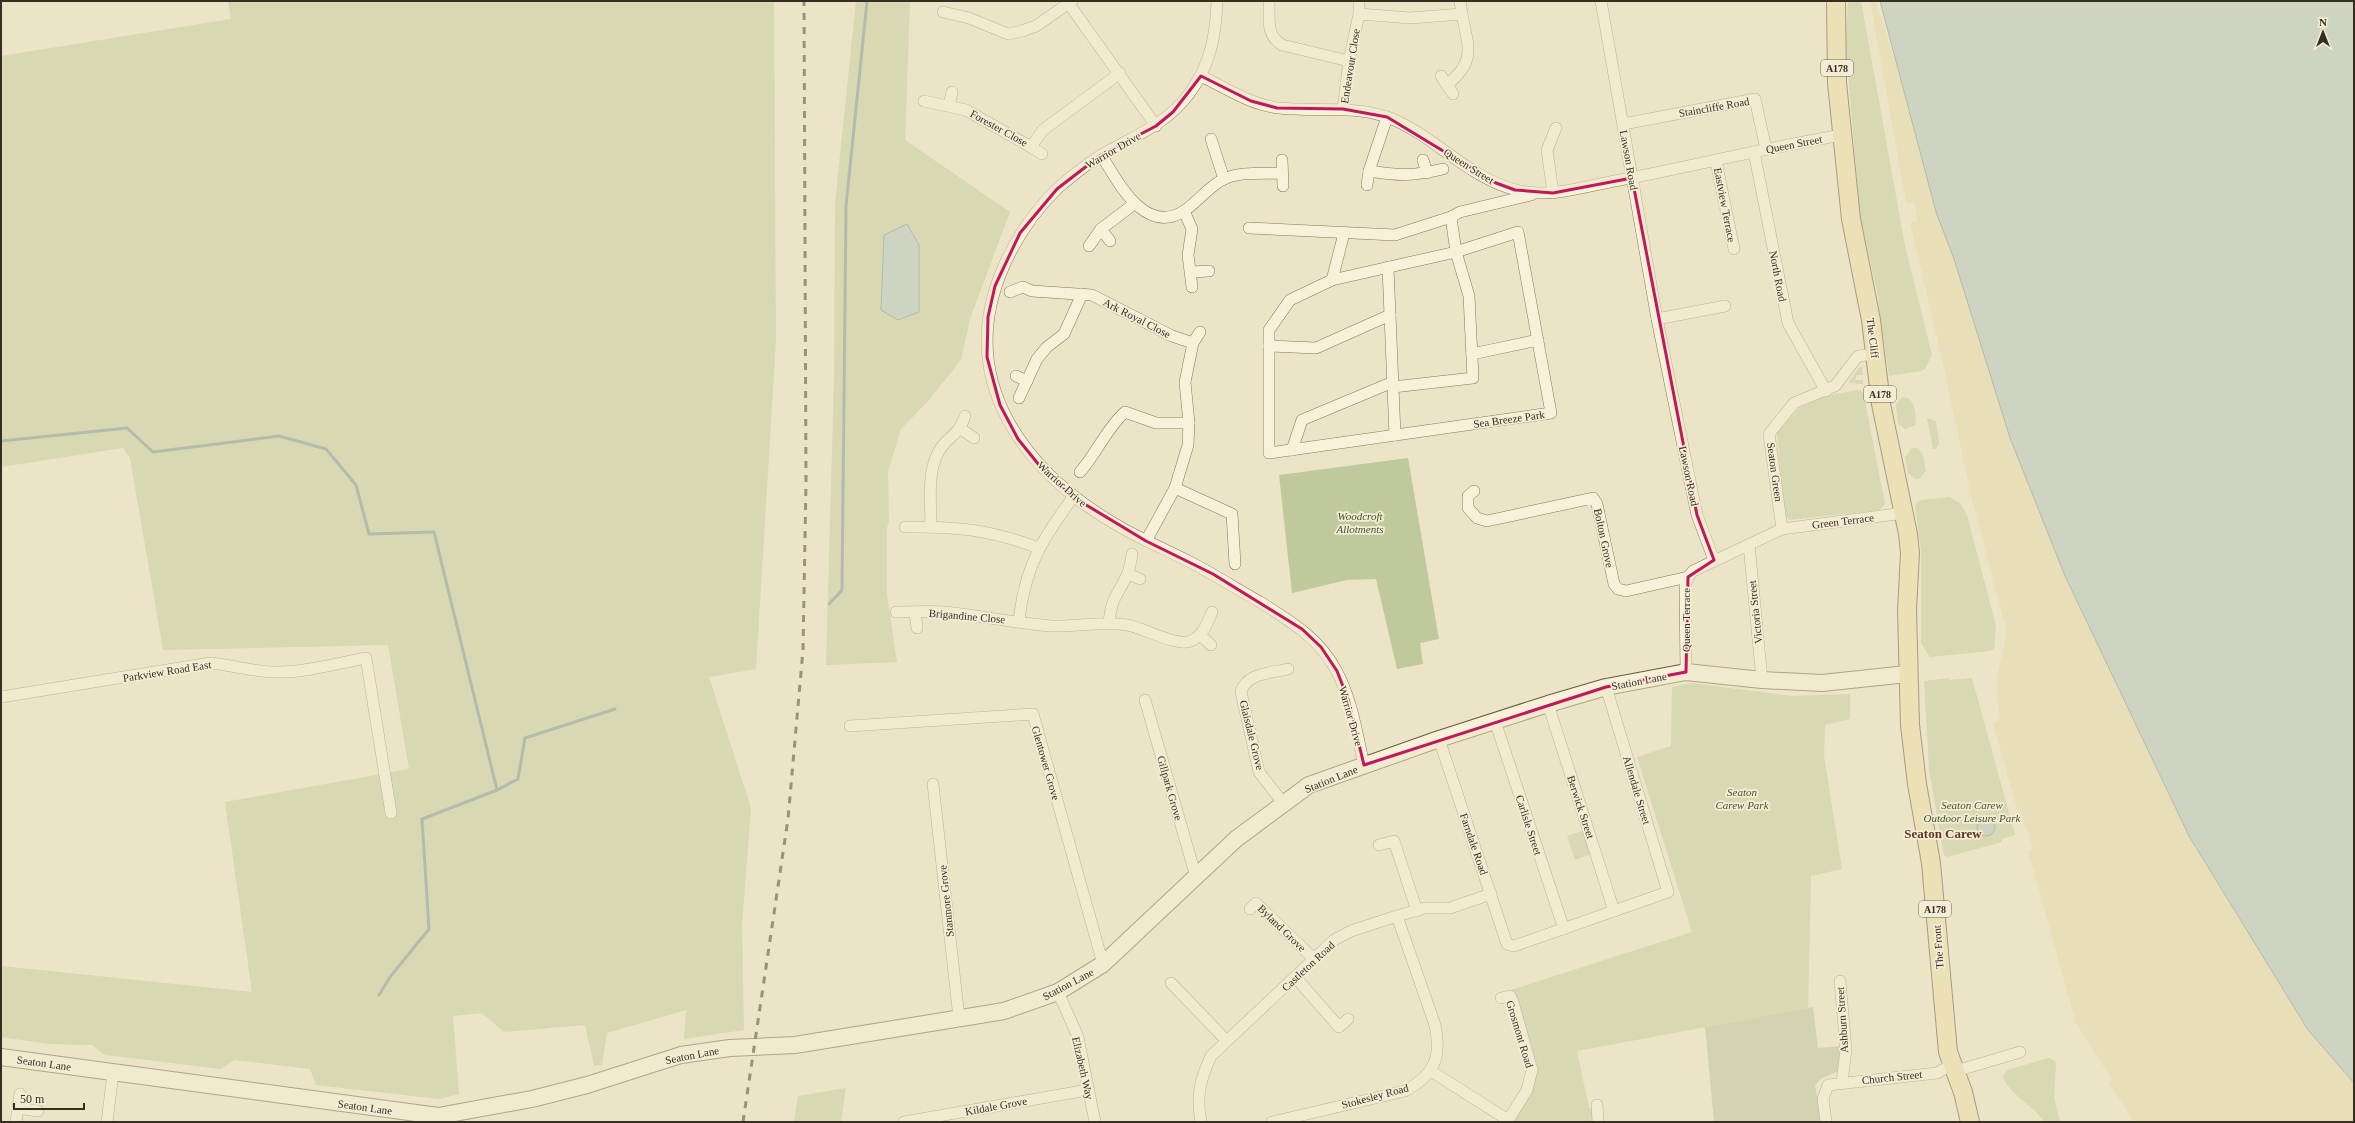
<svg xmlns="http://www.w3.org/2000/svg" width="2355" height="1123" viewBox="0 0 2355 1123" font-family="'Times New Roman',serif">
<style>
.green{fill:#c0c99b}
.sand{fill:#e5daa6}
.cemetery{fill:#b7bf9a}
.water{fill:#a8c0bb;stroke:#6f8d89}
.lines{fill:none;stroke-linecap:round;stroke-linejoin:round}
.stream{stroke:#6f8d89;stroke-width:3}
.street-casing{stroke:#86775e;stroke-width:12}
.secondary-casing{stroke:#685841;stroke-width:18}
.primary-casing{stroke:#544531;stroke-width:20}
.street{stroke:#f7f1da;stroke-width:11}
.secondary{stroke:#f7f1da;stroke-width:16}
.primary{stroke:#ecdba2;stroke-width:18}
.rail{stroke:#372d20;stroke-width:3;stroke-dasharray:7 7;stroke-linecap:butt}
.marked{fill:none;stroke:#c2185b;stroke-width:3;stroke-linejoin:round}
.labels{text-anchor:middle;dominant-baseline:central;stroke-width:3.5;stroke-linejoin:round;paint-order:stroke}
.shield{fill:#f3edd6;stroke:#6f6757;stroke-width:1}
.shield-label{font-size:10px;font-weight:bold;fill:#372d20}
.street-label{font-size:11px;fill:#372d20;stroke:#f3edd6}
.park-label{font-size:11px;font-style:italic;fill:#445228;stroke:#f3edd6}
.quarter-label{font-size:13px;font-weight:bold;fill:#613523;stroke:#f3edd6}
</style>
<rect width="100%" height="100%" fill="#ebe4c7"/>
<g class="green">
<polygon points="228,1 774,1 776,340 756,669 709,677 751,808 742,925 744,1030 684,1039 686,1010 607,1033 602,1065 594,1066 585,1025 504,1032 482,1013 453,1016 459,1094 439,1099 316,1085 310,1069 234,1060 221,1069 105,1055 92,1045 49,1044 1,1037 1,966 252,992 225,802 409,769 388,645 163,650 130,458 123,448 1,467 1,56 231,19"/>
<polygon points="856,1 910,1 905,140 1010,212 970,319 961,360 928,401 901,429 888,472 889,521 887,528 887,595 897,662 826,665 834,379 835,203"/>
<polygon points="1848,1 1861,1 1905,246 1932,355 1925,369 1921,371 1889,376 1877,292 1860,215 1846,47"/>
<polygon points="1862,367 1863,375 1856,375 1856,380 1863,380 1863,384 1848,383 1859,368"/>
<polygon points="1859,390 1863,392 1885,504 1880,510 1789,520 1784,514 1777,433 1799,408 1825,396"/>
<path d="M1902 397 1908 398C1915 403 1917 417 1915 425L1905 429 1898 424 1896 405Z"/>
<polygon points="1927,418 1936,421 1939,443 1936,449 1933,449"/>
<polygon points="1912,448 1918,448 1923,455 1926,471 1919,479 1915,479 1908,473 1905,457"/>
<polygon points="1408,458 1439,639 1420,643 1423,664 1397,669 1376,579 1347,580 1292,593 1279,475"/>
<polygon points="1949,497 1960,503 1967,515 1996,626 1994,649 1990,651 1930,657 1921,643 1921,551 1915,504 1921,500"/>
<polygon points="1949,678 1949,680 1972,678 2015,835 2001,839 2002,842 1947,857 1944,855 1929,769 1924,681"/>
<polygon points="1691,683 1792,696 1850,694 1850,719 1825,725 1824,756 1842,869 1811,876 1808,1008 1577,1051 1589,1108 1593,1108 1594,1122 1509,1122 1531,1065 1511,990 1692,932 1637,757 1671,746 1672,687"/>
<polygon points="1584,830 1591,854 1575,860 1567,836"/>
<path d="M2049 1058 2055 1061 2056 1065 2054 1098 2060 1122H2044C2034 1106 2007 1092 2003 1077L2007 1070Z"/>
<polygon points="846,1088 841,1122 794,1122 798,1096"/>
</g>
<path class="sand" d="M1870 1H1876L1906 97 1880 1 2354 445V1122H2134L2109 1083 2112 1080 2076 1023 2028 851 2033 848 2026 826 2016 805 1993 723 2000 719C1997 704 1995 688 1998 672 2001 657 2006 645 2006 629L1970 491 1944 368 1910 223 1917 221 1915 202 1906 203Z"/>
<polygon class="cemetery" points="1813,1007 1818,1048 1841,1046 1839,1071 1822,1078 1815,1085 1821,1122 1714,1122 1705,1027"/>
<g class="water">
<polygon points="1880,1 2354,1 2354,1083 2308,1030 2189,836 2065,576 2010,438 1954,259 1936,212"/>
<polygon points="907,224 919,245 919,312 898,320 881,310 884,235"/>
<circle cx="1986" cy="827" r="9"/>
</g>
<g class="lines">
<g class="stream">
<polyline points="1,441 127,428 153,452 279,436 326,449 356,485 369,534 434,532 497,790 518,779 525,738 615,709"/>
<polyline points="829,604 842,590 846,206 867,1"/>
<polyline points="379,995 390,977 429,929 422,819 497,790"/>
</g>
<defs>
<g id="street">
<path d="M1217 1C1216 35 1210 66 1189 94 1166 125 1132 137 1100 156 1085 165 1072 176 1059 187 1035 210 1016 238 1003 268 954 382 1026 474 1122 528 1145 541 1169 551 1192 563 1215 575 1237 589 1260 602 1290 621 1319 638 1336 670 1352 699 1357 734 1364 765"/>
<path d="M1269 1C1270 19 1265 34 1282 45L1349 61"/>
<polyline points="1359,1 1359,14"/>
<polyline points="1460,1 1462,14"/>
<polyline points="1601,1 1657,319 1697,515 1714,560"/>
<polyline points="1069,4 1156,126"/>
<polyline points="943,12 969,18 1008,34 1022,31 1036,26 1072,1"/>
<path d="M1201 76C1226 88 1251 105 1279 108 1315 112 1352 105 1387 117 1433 134 1468 178 1516 190 1550 199 1586 186 1620 180 1694 166 1768 147 1843 135"/>
<polyline points="1441,76 1453,94"/>
<polyline points="924,101 966,110 1031,147 1043,130 1120,73"/>
<polyline points="949,106 952,92"/>
<path d="M1343 109 1349 61 1359 14 1410 18 1462 14C1468 48 1477 60 1447 85"/>
<path d="M1387 117 1369 171C1400 176 1413 176 1443 169"/>
<polyline points="1623,124 1755,99 1766,149"/>
<polyline points="1211,139 1224,179"/>
<polyline points="1031,147 1042,154"/>
<polyline points="1754,152 1788,323 1826,391"/>
<path d="M1101 155C1118 181 1144 236 1184 211 1198 202 1209 186 1224 179 1241 171 1264 174 1282 173"/>
<polyline points="1282,160 1283,186"/>
<polyline points="1423,160 1427,173"/>
<polyline points="1716,161 1734,249"/>
<polyline points="1367,185 1369,171"/>
<polyline points="1553,193 1547,150 1556,128"/>
<polyline points="1184,211 1192,229 1188,255 1192,287"/>
<polyline points="1249,228 1395,235 1451,217"/>
<polyline points="1101,229 1110,241"/>
<polygon points="1518,232 1551,413 1269,453 1269,330 1290,300 1332,280 1456,252"/>
<polyline points="1089,246 1101,229 1134,204"/>
<polyline points="1388,267 1395,435"/>
<polyline points="1191,272 1209,271"/>
<polyline points="1332,280 1344,233"/>
<polyline points="1010,292 1023,287 1032,291 1092,295 1172,336 1193,343 1185,382 1189,423 1188,445 1175,488 1232,514 1235,564"/>
<polyline points="1657,319 1725,306"/>
<polyline points="1193,343 1200,332"/>
<polyline points="1269,346 1316,348 1390,315"/>
<polyline points="1472,354 1538,340"/>
<polyline points="1016,376 1027,381"/>
<polyline points="1393,387 1473,378 1469,296 1456,252 1451,217 1460,212 1531,195"/>
<polyline points="1019,398 1037,359 1047,347 1064,334 1082,294"/>
<polyline points="961,429 974,438"/>
<polyline points="1292,450 1302,420 1393,382"/>
<path d="M1080 472C1097 453 1106 429 1125 412L1156 423H1189"/>
<polyline points="1474,491 1468,496 1468,508 1477,518 1487,521 1593,498 1597,504 1614,584 1618,589 1626,591 1688,577"/>
<path d="M905 527C956 526 991 530 1039 548"/>
<path d="M931 527C931 504 927 473 938 453 946 436 958 438 965 416"/>
<polyline points="1782,529 1769,434 1794,403 1835,386 1858,356 1875,354"/>
<polyline points="1146,541 1175,488"/>
<polyline points="1749,545 1762,680"/>
<polyline points="1128,574 1140,579"/>
<path d="M896 612C913 612 929 611 945 612 981 616 1016 623 1051 626 1077 627 1102 621 1127 625 1145 628 1176 647 1191 641 1203 636 1208 622 1212 612"/>
<polyline points="915,612 917,628"/>
<path d="M1019 621C1025 565 1042 541 1073 497"/>
<path d="M1109 624C1111 597 1117 597 1127 575 1130 569 1131 560 1132 554"/>
<polyline points="1200,635 1211,645"/>
<polyline points="1686,672 1685,586 1688,577 1693,571 1782,529 1904,513"/>
<path d="M1 697 210 663C233 665 258 673 280 672 308 672 338 663 366 658L391 813"/>
<polyline points="1145,700 1196,877"/>
<polyline points="1548,704 1614,911"/>
<polyline points="1495,721 1564,929"/>
<polyline points="850,726 1033,714 1103,964"/>
<polyline points="1439,739 1507,944 1514,946 1668,892 1606,687"/>
<polyline points="933,784 959,1018"/>
<path d="M1283 803 1259 772 1241 692C1246 673 1271 673 1288 669"/>
<polyline points="1379,845 1394,841 1417,911"/>
<polyline points="1250,909 1256,903 1314,959"/>
<polyline points="1296,978 1339,1027 1348,1019"/>
<polyline points="1840,981 1846,1050 1842,1082"/>
<polyline points="1171,983 1226,1040"/>
<polyline points="1058,992 1078,1037 1095,1122"/>
<polyline points="1501,998 1510,996 1513,1002 1532,1070 1527,1090 1507,1122"/>
<polyline points="1431,1071 1508,1120"/>
<polyline points="1956,1071 2020,1052"/>
<polyline points="1597,1105 1598,1122"/>
<polyline points="18,1108 38,1111"/>
<polyline points="16,1122 20,1094"/>
<polyline points="107,1122 113,1073"/>
<polyline points="904,1122 1088,1090"/>
<path d="M1201 1122C1196 1096 1200 1080 1211 1056L1334 940 1351 931 1397 916 1425 908H1450L1491 894"/>
<path d="M1272 1122 1405 1091C1434 1075 1442 1058 1435 1025L1397 916"/>
<polyline points="1826,1122 1823,1099 1828,1085 1937,1073 1953,1064"/>
</g>
<polyline id="secondary" points="1,1057 438,1116 532,1099 587,1085 681,1055 730,1048 795,1045 1004,1011 1058,992 1103,964 1236,839 1309,785 1439,739 1548,704 1606,687 1686,672 1762,680 1822,683 1907,674"/>
<polyline id="primary" points="1836,1 1837,83 1851,219 1871,320 1881,404 1908,534 1910,553 1907,610 1910,725 1917,784 1931,863 1948,1052 1963,1092 1970,1122"/>
</defs>
<use href="#street" class="street-casing"/>
<use href="#secondary" class="secondary-casing"/>
<use href="#primary" class="primary-casing"/>
<use href="#street" class="street"/>
<use href="#secondary" class="secondary"/>
<use href="#primary" class="primary"/>
<polyline class="rail" points="743,1122 788,819 803,650 806,482 804,1"/>
</g>
<path d="M0 0H2355V1123H0ZM1201 76 1251 101 1277 108 1343 109 1387 117 1496 183 1515 190 1553 193 1632 178 1697 515 1714 560 1688 577 1686 672 1606 687 1364 765 1348 699 1337 671 1321 647 1302 629 1213 574 1146 541 1073 497 1039 465 1018 439 1000 405 987 357 988 317 995 286 1020 233 1057 189 1101 155 1156 126 1173 112Z" fill="#ebe4c7" fill-opacity=".55" fill-rule="evenodd"/>
<path class="marked" d="M1201 76 1251 101 1277 108 1343 109 1387 117 1496 183 1515 190 1553 193 1632 178 1697 515 1714 560 1688 577 1686 672 1606 687 1364 765 1348 699 1337 671 1321 647 1302 629 1213 574 1146 541 1073 497 1039 465 1018 439 1000 405 987 357 988 317 995 286 1020 233 1057 189 1101 155 1156 126 1173 112Z"/>
<g class="labels">
<g class="shield">
<rect x="1821" y="60" width="32" height="16" rx="3"/>
<rect x="1864" y="386" width="32" height="16" rx="3"/>
<rect x="1919" y="901" width="32" height="16" rx="3"/>
</g>
<g class="shield-label">
<text x="1837" y="68">A178</text>
<text x="1880" y="394">A178</text>
<text x="1935" y="909">A178</text>
</g>
<g class="street-label">
<text transform="translate(1350 66) rotate(-81)">Endeavour Close</text>
<text transform="translate(1714 107) rotate(-10)">Staincliffe Road</text>
<text transform="translate(999 128) rotate(29)">Forester Close</text>
<text transform="translate(1794 144) rotate(-11)">Queen Street</text>
<text transform="translate(1113 150) rotate(-30)">Warrior Drive</text>
<text transform="translate(1629 160) rotate(80)">Lawson Road</text>
<text transform="translate(1469 166) rotate(32)">Queen Street</text>
<text transform="translate(1725 205) rotate(79)">Eastview Terrace</text>
<text transform="translate(1778 276) rotate(79)">North Road</text>
<text transform="translate(1137 318) rotate(27)">Ark Royal Close</text>
<text transform="translate(1873 338) rotate(83)">The Cliff</text>
<text transform="translate(1509 419) rotate(-8)">Sea Breeze Park</text>
<text transform="translate(1775 472) rotate(82)">Seaton Green</text>
<text transform="translate(1689 476) rotate(78)">Lawson Road</text>
<text transform="translate(1062 484) rotate(42)">Warrior Drive</text>
<text transform="translate(1843 521) rotate(-7)">Green Terrace</text>
<text transform="translate(1604 538) rotate(78)">Bolton Grove</text>
<text transform="translate(1755 612) rotate(-96)">Victoria Street</text>
<text transform="translate(967 616) rotate(5)">Brigandine Close</text>
<text transform="translate(1686 620) rotate(-90)">Queen Terrace</text>
<text transform="translate(167 671) rotate(-9)">Parkview Road East</text>
<text transform="translate(1639 681) rotate(-11)">Station Lane</text>
<text transform="translate(1351 716) rotate(74)">Warrior Drive</text>
<text transform="translate(1252 735) rotate(76)">Glaisdale Grove</text>
<text transform="translate(1046 763) rotate(74)">Glentower Grove</text>
<text transform="translate(1331 779) rotate(-22)">Station Lane</text>
<text transform="translate(1170 788) rotate(74)">Gillpark Grove</text>
<text transform="translate(1637 790) rotate(73)">Allendale Street</text>
<text transform="translate(1581 807) rotate(72)">Berwick Street</text>
<text transform="translate(1529 825) rotate(72)">Carlisle Street</text>
<text transform="translate(1474 844) rotate(71)">Farndale Road</text>
<text transform="translate(946 901) rotate(-96)">Stanmore Grove</text>
<text transform="translate(1282 928) rotate(44)">Byland Grove</text>
<text transform="translate(1938 947) rotate(-94)">The Front</text>
<text transform="translate(1308 966) rotate(-43)">Castleton Road</text>
<text transform="translate(1068 984) rotate(-28)">Station Lane</text>
<text transform="translate(1842 1020) rotate(-94)">Ashburn Street</text>
<text transform="translate(1520 1034) rotate(73)">Grosmont Road</text>
<text transform="translate(692 1055) rotate(-11)">Seaton Lane</text>
<text transform="translate(44 1063) rotate(8)">Seaton Lane</text>
<text transform="translate(1083 1068) rotate(77)">Elizabeth Way</text>
<text transform="translate(1892 1077) rotate(-6)">Church Street</text>
<text transform="translate(1375 1096) rotate(-15)">Stokesley Road</text>
<text transform="translate(996 1106) rotate(-10)">Kildale Grove</text>
<text transform="translate(365 1107) rotate(8)">Seaton Lane</text>
</g>
<g class="park-label">
<text x="1360" y="516">Woodcroft<tspan x="1360" dy="13">Allotments</tspan></text>
<text x="1742" y="792">Seaton<tspan x="1742" dy="13">Carew Park</tspan></text>
<text x="1972" y="805">Seaton Carew<tspan x="1972" dy="13">Outdoor Leisure Park</tspan></text>
</g>
<g class="quarter-label">
<text x="1943" y="833">Seaton Carew</text>
</g>
</g>
<rect width="2355" height="1123" fill="none" stroke="#372d20" stroke-width="4"/>
<g transform="translate(2323 32)" stroke="#f3edd6" stroke-width="3" paint-order="stroke">
<path d="M0-3L7 15L0 10L-7 15Z" fill="#372d20"/>
<text y="-6" font-size="11" font-weight="bold" text-anchor="middle" fill="#372d20">N</text>
</g>
<path d="M14 1103v6h70v-6" fill="none" stroke="#372d20" stroke-width="2"/>
<text x="20" y="1103" font-size="12" fill="#372d20" stroke="#f3edd6" stroke-width="3" paint-order="stroke">50 m</text>
</svg>
